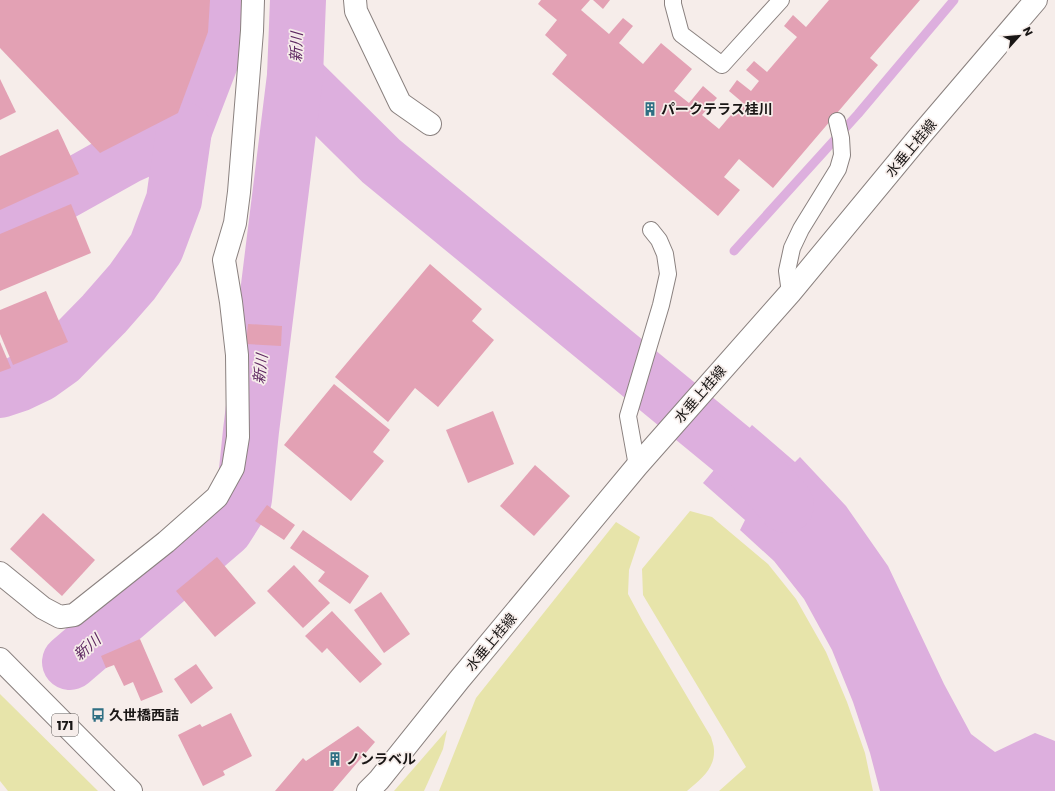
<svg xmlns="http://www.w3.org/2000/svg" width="1055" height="791" viewBox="0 0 1055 791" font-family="Poppins,'Noto Sans JP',sans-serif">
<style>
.green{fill:#e7e4aa}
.water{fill:#ddafde}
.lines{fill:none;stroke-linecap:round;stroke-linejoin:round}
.stream{stroke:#ddafde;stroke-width:9}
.river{stroke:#ddafde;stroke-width:56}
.building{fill:#e3a1b4}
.lane-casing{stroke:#8a817f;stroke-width:18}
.street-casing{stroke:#8a817f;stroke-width:24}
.secondary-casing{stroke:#8a817f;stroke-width:24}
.highway-casing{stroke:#8a817f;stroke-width:24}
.lane{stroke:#fff;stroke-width:16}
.street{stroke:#fff;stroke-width:22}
.secondary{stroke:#fff;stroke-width:22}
.highway{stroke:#fff;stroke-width:22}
.labels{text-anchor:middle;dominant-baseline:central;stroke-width:3.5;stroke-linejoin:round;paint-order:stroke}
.shield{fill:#f6edea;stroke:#5b5655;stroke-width:1}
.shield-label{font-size:13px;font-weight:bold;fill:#191615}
.poi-label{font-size:14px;font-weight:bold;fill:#191615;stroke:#f6edea;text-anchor:start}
.street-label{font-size:14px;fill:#191615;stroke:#f6edea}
.water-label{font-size:15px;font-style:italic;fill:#5f2962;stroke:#f6edea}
</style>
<rect width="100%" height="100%" fill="#f6edea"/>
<g class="green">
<polygon points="690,511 712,517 768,564 796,599 826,652 847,702 865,753 873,791 719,791 746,767 643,595 642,569"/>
<path d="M616 522 640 537 629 570 628 594 643 622 711 737C712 741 714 746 714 750 715 769 700 780 687 791H439L476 698Z"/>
<polygon points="0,694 98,791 8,791 0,781"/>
<polygon points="447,730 443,749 424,791 394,791"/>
</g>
<polygon class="water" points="752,425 795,462 800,457 846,506 888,566 944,684 971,734 995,752 1035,733 1055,741 1055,791 880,791 870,753 853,702 832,650 804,599 774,561 740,530 745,520 703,483"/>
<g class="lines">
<polyline class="stream" points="734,251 858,114 954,0"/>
<g class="river">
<polyline points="295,76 381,161 752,466 786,505"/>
<polyline points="0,218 59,194 127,156 184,130 219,39 221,0"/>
<polyline points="0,390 18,384 39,374 60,359 104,314 132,282 156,248 174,200 184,130"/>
<polyline points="70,662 225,529 244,499 251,431 295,76 298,0"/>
</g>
</g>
<g class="building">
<polygon points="0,0 210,0 208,32 178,113 100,153 0,48"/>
<polygon points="541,0 590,0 581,10 609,34 623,18 633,26 619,43 643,64 661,43 692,69 674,91 689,103 703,86 717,98 702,115 719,129 742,102 729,91 737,80 751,91 759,81 746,70 754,61 767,72 797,37 784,26 793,15 806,27 829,0 920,0 870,58 878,65 773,188 739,159 724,177 740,190 718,216 552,74 567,55 545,35 557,20 538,4"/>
<polygon points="593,0 610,0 603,9"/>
<polygon points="0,79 16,112 0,120"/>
<polygon points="58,129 79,174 0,210 0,156"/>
<polygon points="71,204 91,253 0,291 0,234"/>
<polygon points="430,264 482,309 472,321 494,340 438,407 415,388 388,422 335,377"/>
<polygon points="46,291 68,342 13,365 0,334 0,310"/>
<polygon points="248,324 282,326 281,346 246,344"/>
<polygon points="0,342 11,368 0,372"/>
<polygon points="334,384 390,430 373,452 384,461 351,501 284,445"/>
<polygon points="493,411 514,464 468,483 446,430"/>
<polygon points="535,465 570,496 534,536 500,506"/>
<polygon points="267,505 295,525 284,540 255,521"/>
<polygon points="43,513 95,560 62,596 10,549"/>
<polygon points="303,530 369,576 350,604 318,581 325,572 290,548"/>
<polygon points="217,557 256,603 215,637 176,591"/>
<polygon points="294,565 330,603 303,628 267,591"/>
<polygon points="381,592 410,634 384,653 354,610"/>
<polygon points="332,611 382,664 360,683 327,648 322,653 305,636"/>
<polygon points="140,639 163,692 141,701 133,682 124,686 114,665 106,668 101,656"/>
<polygon points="196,664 213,688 191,704 174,679"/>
<polygon points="231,713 252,756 223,771 225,775 203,786 178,735 200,724 202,727"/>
<polygon points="358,726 375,742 333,791 275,791 303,758 306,761"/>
</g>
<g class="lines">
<defs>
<g id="lane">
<polyline points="673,0 673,4 681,34 722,65 781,0"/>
<polyline points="790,293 787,271 792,248 801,229 838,169 842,155 841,138 837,121"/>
<polyline points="637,466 628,416 661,305 668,274 665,254 659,240 651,230"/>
</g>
<g id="street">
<polyline points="355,0 356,11 400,103 430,124"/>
<polyline points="0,573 43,608 60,617 74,615 166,542 217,497 233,468 238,437 237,355 231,302 224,260 235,223 239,192 252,31 253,0"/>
</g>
<polyline id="secondary" points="368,791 379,780 459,680 637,466 790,293 919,137 1036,0"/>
<polyline id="highway" points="0,659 131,791"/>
</defs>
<use href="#lane" class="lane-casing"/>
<use href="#street" class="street-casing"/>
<use href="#secondary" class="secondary-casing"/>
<use href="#highway" class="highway-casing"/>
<use href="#lane" class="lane"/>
<use href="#street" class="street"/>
<use href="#secondary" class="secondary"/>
<use href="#highway" class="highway"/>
</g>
<defs>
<symbol id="building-bare" viewBox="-9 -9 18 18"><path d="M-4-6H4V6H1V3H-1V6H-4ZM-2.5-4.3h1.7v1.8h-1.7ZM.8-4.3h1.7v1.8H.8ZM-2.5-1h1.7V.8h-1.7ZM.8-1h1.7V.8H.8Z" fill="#2f6f83" stroke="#f6edea" stroke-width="2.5" paint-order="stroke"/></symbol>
<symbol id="bus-bare" viewBox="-9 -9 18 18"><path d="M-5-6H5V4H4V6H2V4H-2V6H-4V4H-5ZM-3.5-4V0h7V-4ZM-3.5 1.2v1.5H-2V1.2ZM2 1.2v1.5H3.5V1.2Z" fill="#2f6f83" stroke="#f6edea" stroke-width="2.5" paint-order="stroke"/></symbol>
</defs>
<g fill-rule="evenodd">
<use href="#building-bare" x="640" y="99" width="20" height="20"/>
<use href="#bus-bare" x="88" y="705" width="20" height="20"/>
<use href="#building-bare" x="325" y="749" width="20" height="20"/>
</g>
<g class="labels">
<rect class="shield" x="52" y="714" width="26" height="22" rx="3"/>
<g class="shield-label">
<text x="65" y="725">171</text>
</g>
<g class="poi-label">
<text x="661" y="109">パークテラス桂川</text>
<text x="109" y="715">久世橋西詰</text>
<text x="346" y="759">ノンラベル</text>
</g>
<g class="street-label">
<text transform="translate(911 148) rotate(-50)">水垂上桂線</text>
<text transform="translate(700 394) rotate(-49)">水垂上桂線</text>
<text transform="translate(491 642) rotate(-50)">水垂上桂線</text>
</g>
<g class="water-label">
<text transform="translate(296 47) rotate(-88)">新川</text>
<text transform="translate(260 369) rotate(-83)">新川</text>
<text transform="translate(87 647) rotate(-41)">新川</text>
</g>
</g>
<g transform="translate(1019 36) rotate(63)" stroke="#f6edea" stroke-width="3" paint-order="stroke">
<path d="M0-3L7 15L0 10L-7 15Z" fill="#191615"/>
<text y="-6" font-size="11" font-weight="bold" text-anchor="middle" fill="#191615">N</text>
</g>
</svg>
